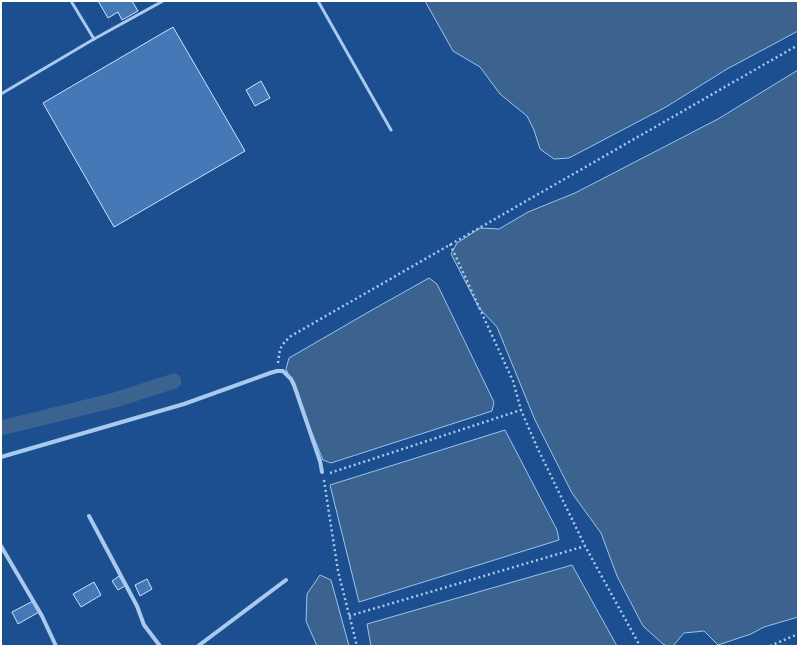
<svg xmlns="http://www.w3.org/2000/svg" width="799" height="647" viewBox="0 0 799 647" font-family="'Nunito Sans',sans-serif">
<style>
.water{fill:#3c6290;stroke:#9cc4f0}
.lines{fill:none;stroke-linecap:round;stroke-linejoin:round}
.canal{stroke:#3c6290;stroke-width:15}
.building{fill:#4478b7;stroke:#cfe3fa}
.path{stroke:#a9c9ee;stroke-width:2.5;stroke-dasharray:2 3;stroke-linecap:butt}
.service{stroke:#a9c9ee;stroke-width:3}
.minor{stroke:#a9c9ee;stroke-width:4}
</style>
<rect width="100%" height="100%" fill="#1b4f8f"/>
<g class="water">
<polygon points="425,1 798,1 798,31 727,69 666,107 569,158 554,159 540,149 534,130 527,116 500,94 480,67 453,51"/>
<polygon points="798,70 798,617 764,627 751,634 718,645 704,631 684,633 673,646 667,646 663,644 643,626 617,576 601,533 572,493 535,420 497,327 479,308 451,254 457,243 480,228 499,229 528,212 575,193 718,119"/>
<polygon points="429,278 437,284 494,402 492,411 331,463 323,460 286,369 289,358 372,310"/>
<polygon points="505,430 557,530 559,540 359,602 330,485"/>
<polygon points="572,565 617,646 371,646 367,624"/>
<polygon points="320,575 331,580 349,646 317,646 306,621 307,594"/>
</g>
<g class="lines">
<polyline class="canal" points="1,428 115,400 174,381"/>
</g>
<g class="building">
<polygon points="98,1 132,1 138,11 122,20 118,12 108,18"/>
<polygon points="173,27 245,151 114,227 43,103"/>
<polygon points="261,81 270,98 255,106 246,90"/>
<polygon points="119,576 125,586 118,590 112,581"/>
<polygon points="147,579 152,589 140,596 135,585"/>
<polygon points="94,582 101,595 81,607 73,594"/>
<polygon points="33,601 39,612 18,624 12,612"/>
</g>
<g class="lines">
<g class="path">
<polyline points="450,244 513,381 521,410 537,447 585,546 640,646"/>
<path d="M278 363C280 348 279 347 291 336L798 45"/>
<polyline points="330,473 521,410"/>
<polyline points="324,480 327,500 338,571 357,646"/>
<polyline points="349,616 585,546"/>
<polyline points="770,646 798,634"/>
</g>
<g class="service">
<polyline points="71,1 94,39"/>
<polyline points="318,1 391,130"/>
<polyline points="1,94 94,39 163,1"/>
</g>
<g class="minor">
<polyline points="1,457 184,404 270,373 277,371 283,371 291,379 294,385 320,461 322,472"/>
<polyline points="89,516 137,606 144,625 160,646"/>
<polyline points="1,546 42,616 56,646"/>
<polyline points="198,646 286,580"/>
</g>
</g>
<rect width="799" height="647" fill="none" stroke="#ffffff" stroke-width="4"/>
</svg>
